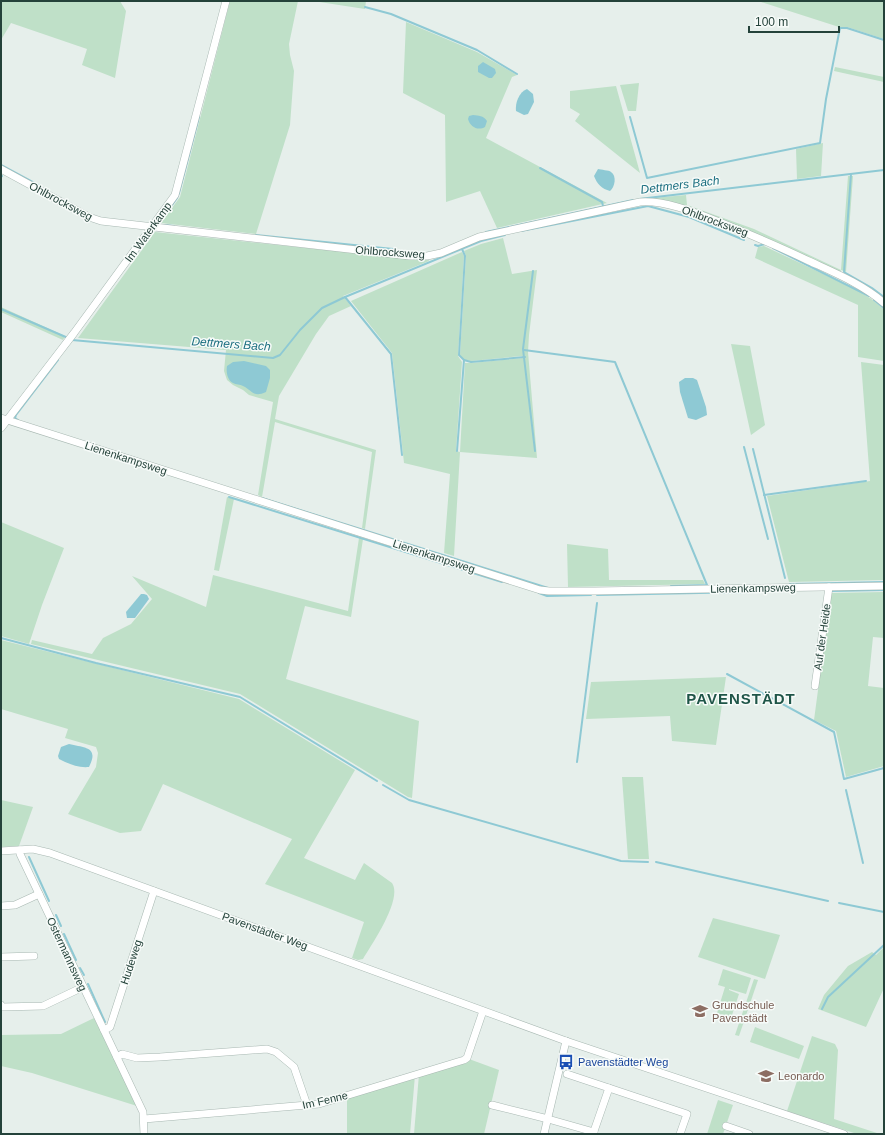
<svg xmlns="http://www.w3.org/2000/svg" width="885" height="1135" viewBox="0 0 885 1135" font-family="Helvetica,sans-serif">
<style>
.green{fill:#bfe0c8}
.water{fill:#8ec9d4}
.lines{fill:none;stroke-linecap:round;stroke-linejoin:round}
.stream{stroke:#8ec9d4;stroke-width:2}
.street-casing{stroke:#a8b8b2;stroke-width:8}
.street{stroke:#fff;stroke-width:7}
.labels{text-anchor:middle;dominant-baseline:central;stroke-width:3;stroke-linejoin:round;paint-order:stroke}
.street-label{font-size:11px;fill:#24423a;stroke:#f7fbf9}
.education-label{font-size:11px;fill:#785e54;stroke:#f7fbf9;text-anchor:start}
.transit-label{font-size:11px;fill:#164399;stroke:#f7fbf9;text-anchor:start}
.water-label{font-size:12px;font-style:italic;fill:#1c6f80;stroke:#f7fbf9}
.district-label{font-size:15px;font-weight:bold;letter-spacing:1px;fill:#1f5548;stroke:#f7fbf9}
</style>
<rect width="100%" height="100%" fill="#e6efeb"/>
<g class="green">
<polygon points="1,1 120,1 126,11 115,78 82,65 87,49 11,23 1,40"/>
<polygon points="230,1 298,1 289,44 290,55 294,71 290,125 256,234 161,223 180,197"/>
<polygon points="313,1 366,1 365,9"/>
<polygon points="758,1 884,1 884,39 847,27 839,27"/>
<polygon points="406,22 477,52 517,75 512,77 486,138 607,203 497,228 480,191 446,202 445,115 403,93"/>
<polygon points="835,67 884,77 884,82 834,71"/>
<polygon points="639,83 636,111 628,111 620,85"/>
<polygon points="616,86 640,173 575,121 580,114 570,108 570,91"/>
<polygon points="823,143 821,176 797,179 796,149"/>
<polygon points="848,176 853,176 846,272 841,270 840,273 765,238 653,200 653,198 686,195 687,205 754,229 841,270"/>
<polygon points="155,232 411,259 428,259 429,261 343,296 351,306 329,316 316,334 279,396 275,419 376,450 365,529 362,528 372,452 275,422 262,497 258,495 273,402 249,395 243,390 233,385 227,380 224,371 226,350 78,338"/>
<polygon points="503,238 512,274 537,270 529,335 528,352 537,458 460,452 454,556 444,553 450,474 404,463 392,353 351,301 462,252 464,256 458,356 462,362 456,451 460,452 465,363 471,363 523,358 522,356 471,361 464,360 460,355 466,256 464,251 481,244"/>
<polygon points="764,246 855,289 870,298 884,309 884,361 858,357 858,305 755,258 758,247"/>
<polygon points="1,307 65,336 63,340 1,312"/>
<polygon points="731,344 750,346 765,425 751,435"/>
<polygon points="861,362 884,365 884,580 789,582 767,496 870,481"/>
<polygon points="227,497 234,499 219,571 214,570"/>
<polygon points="1,522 64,548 42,605 29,644 1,636"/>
<polygon points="359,538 363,539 351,617 305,606 286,679 419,721 412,798 408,797 240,694 31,644 32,640 92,654 103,638 131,624 152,599 132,576 206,607 213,575 348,611"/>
<polygon points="567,544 608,549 609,580 703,580 705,584 568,587"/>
<polygon points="884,592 884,638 873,637 868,686 884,688 884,766 846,777 836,731 814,720 831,593"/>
<path d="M1 640 239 699 355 770 304 858 355 880 364 863 392 883C403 899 372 944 363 959L358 960 352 958 364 922 265 884 292 839 163 784 141 831 120 833 68 814 96 767 98 753 96 747 65 738 68 729 1 709Z"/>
<polygon points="726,677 716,745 672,741 670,716 586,719 591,682"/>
<polygon points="622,777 643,777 649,859 628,859"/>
<polygon points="1,800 33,807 19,846 1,847"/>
<polygon points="713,918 780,935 765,979 698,957"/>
<polygon points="884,947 884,988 866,1027 818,1009 824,995 848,966 872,952 876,955"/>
<polygon points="723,969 751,978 746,994 729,989 729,990 739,994 731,1018 717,1013 725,987 718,985"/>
<polygon points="754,979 758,980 739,1036 735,1035"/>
<polygon points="94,1018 137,1106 32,1073 1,1066 1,1035 61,1034"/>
<polygon points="755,1027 804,1046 799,1059 750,1042"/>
<polygon points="812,1036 835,1044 838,1050 834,1119 880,1134 857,1134 787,1111"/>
<polygon points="469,1059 499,1070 484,1134 414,1134 419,1074"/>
<polygon points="415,1075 410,1134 347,1134 347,1096"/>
<polygon points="718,1100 733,1105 723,1134 707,1134"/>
</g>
<g class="water">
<polygon points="483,62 495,69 496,73 492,78 489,78 478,72 478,66"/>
<path d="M527 89 533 94 534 102 528 114 524 115 516 111C515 103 519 92 527 89Z"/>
<path d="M473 115C479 116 483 115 487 121L485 127C478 131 470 127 468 119L469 116Z"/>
<path d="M598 169C601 170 609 170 611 172 617 176 615 187 610 191 602 189 597 184 594 176Z"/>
<path d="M244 361 266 366 270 370V378L266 392C253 398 252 390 243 386 240 384 236 385 233 383 227 380 226 371 227 366L233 362Z"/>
<polygon points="685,378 693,378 697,380 706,407 707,415 696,420 688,418 680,392 679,382"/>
<polygon points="141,594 144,594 147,595 149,599 135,618 127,618 126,612"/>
<path d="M69 744C86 748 99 747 89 767 78 768 69 764 59 759L58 756 61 747Z"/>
</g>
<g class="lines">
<g class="stream">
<polyline points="365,7 391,14 477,50 517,74"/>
<polyline points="630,117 647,178 820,143 826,99 840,28 847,28 884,40"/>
<polyline points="1,165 40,186"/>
<polyline points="540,168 602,202 603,206"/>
<polyline points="851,174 844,272 872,288 884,297"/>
<polyline points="1,177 2,176"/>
<polyline points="639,199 884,170"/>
<polyline points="162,219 177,198 179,193 199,117"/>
<polyline points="164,225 174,226"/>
<polyline points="521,231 648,206 689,217 744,240"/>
<polyline points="486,232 633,200"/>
<polyline points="256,235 393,249"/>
<polyline points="755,245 758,246 765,244"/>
<polyline points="773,248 869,296"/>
<polyline points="462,249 465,256 459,355 464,360 471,362 525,357"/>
<polyline points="533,271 523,349 535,451"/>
<polyline points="345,297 391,354 402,455"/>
<polyline points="874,300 884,308"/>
<polyline points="1,309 68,338"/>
<polyline points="72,340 273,358 280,355 300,330 322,308 345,297 481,241 505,235"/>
<polyline points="524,350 615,362 707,585 671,586"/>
<polyline points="18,420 15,418 16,415 58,360"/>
<polyline points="744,447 768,539"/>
<polyline points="753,449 785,578"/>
<polyline points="457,451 464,360"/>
<polyline points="764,495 866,481"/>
<polyline points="229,497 502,582"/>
<polyline points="262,498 548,588"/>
<polyline points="790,584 884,582"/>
<polyline points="539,593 547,596 591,595"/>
<polyline points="831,593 831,591 884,590"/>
<polyline points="597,595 751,592"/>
<polyline points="1,638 96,663 240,697 377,781"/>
<polyline points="727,674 834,732 844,779 884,768"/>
<polyline points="577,762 597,603"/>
<polyline points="383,785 409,800 621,861 648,862"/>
<polyline points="846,790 863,863"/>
<polyline points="29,857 49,901"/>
<polyline points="656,862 828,901"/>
<polyline points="839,903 884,912"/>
<polyline points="56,915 61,926"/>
<polyline points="64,934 76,960"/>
<polyline points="80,968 84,975"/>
<polyline points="88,984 105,1022"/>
<polyline points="822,1009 828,997 884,945"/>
</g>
<defs>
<g id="street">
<path d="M1 169 89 217 101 221 410 256H427L441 253 479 237 640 202C664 200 694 212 717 221 749 234 778 246 809 261 835 273 862 284 884 303"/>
<polyline points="1,418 540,590 549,591 595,591 884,586"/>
<polyline points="1,428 74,333 175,195 226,1"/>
<polyline points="815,686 829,587"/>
<polyline points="20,850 20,854 143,1112 144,1134"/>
<polyline points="1,851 33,849 50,853 566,1041 844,1134"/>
<polyline points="1,906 15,905 39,894"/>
<polyline points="1,957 34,956"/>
<polyline points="1,1005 2,1007 43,1006 83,987"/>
<polyline points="104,1030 110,1027 154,891"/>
<polyline points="117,1057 122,1054 137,1058 160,1057 267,1049 276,1052 294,1067 307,1105"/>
<polyline points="567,1074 687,1114 680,1134"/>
<polyline points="492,1105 548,1119 594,1132"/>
<polyline points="144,1119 319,1104 464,1060 467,1058 483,1011"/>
<polyline points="726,1126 749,1134"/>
<polyline points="544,1134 566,1041"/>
<polyline points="593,1134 609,1088"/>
</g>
</defs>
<use href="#street" class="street-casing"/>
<use href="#street" class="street"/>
</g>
<defs>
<symbol id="school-bare" viewBox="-9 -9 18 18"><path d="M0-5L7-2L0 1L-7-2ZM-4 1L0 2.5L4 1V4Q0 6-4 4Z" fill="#8d6e63" stroke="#f7fbf9" stroke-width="2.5" paint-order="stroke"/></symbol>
<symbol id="bus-bare" viewBox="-9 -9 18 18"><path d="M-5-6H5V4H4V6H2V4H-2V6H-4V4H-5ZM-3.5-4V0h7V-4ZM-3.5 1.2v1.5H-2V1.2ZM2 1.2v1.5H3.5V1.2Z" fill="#1a4fb4" stroke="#f7fbf9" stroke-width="2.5" paint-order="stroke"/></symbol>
</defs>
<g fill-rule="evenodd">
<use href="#school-bare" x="689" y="1000" width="22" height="22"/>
<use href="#bus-bare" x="555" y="1051" width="22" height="22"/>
<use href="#school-bare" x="755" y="1065" width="22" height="22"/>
</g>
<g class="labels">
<g class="street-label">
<text transform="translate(61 201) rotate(28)">Ohlbrocksweg</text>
<text transform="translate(715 221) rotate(20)">Ohlbrocksweg</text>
<text transform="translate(148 232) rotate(-54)">Im Waterkamp</text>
<text transform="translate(390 252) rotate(4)">Ohlbrocksweg</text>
<text transform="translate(126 458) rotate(18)">Lienenkampsweg</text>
<text transform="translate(434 556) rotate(18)">Lienenkampsweg</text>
<text transform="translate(753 588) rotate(-1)">Lienenkampsweg</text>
<text transform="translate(822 637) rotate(-82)">Auf der Heide</text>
<text transform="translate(265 931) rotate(20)">Pavenstädter Weg</text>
<text transform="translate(67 954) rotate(65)">Ostermannsweg</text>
<text transform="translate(131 962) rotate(-72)">Hudeweg</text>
<text transform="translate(325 1100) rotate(-13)">Im Fenne</text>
</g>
<g class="education-label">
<text x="712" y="1005">Grundschule<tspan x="712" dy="13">Pavenstädt</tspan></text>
<text x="778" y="1076">Leonardo</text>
</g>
<g class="transit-label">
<text x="578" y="1062">Pavenstädter Weg</text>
</g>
<g class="water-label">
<text transform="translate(680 185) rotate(-7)">Dettmers Bach</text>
<text transform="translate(231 344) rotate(4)">Dettmers Bach</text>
</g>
<g class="district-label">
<text x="741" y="698">PAVENSTÄDT</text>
</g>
</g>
<rect width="885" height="1135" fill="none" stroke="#24423a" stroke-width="4"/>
<path d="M749 26v6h90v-6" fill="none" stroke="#24423a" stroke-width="2"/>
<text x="755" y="26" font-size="12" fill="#24423a" stroke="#f7fbf9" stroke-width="3" paint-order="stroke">100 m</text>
</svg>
